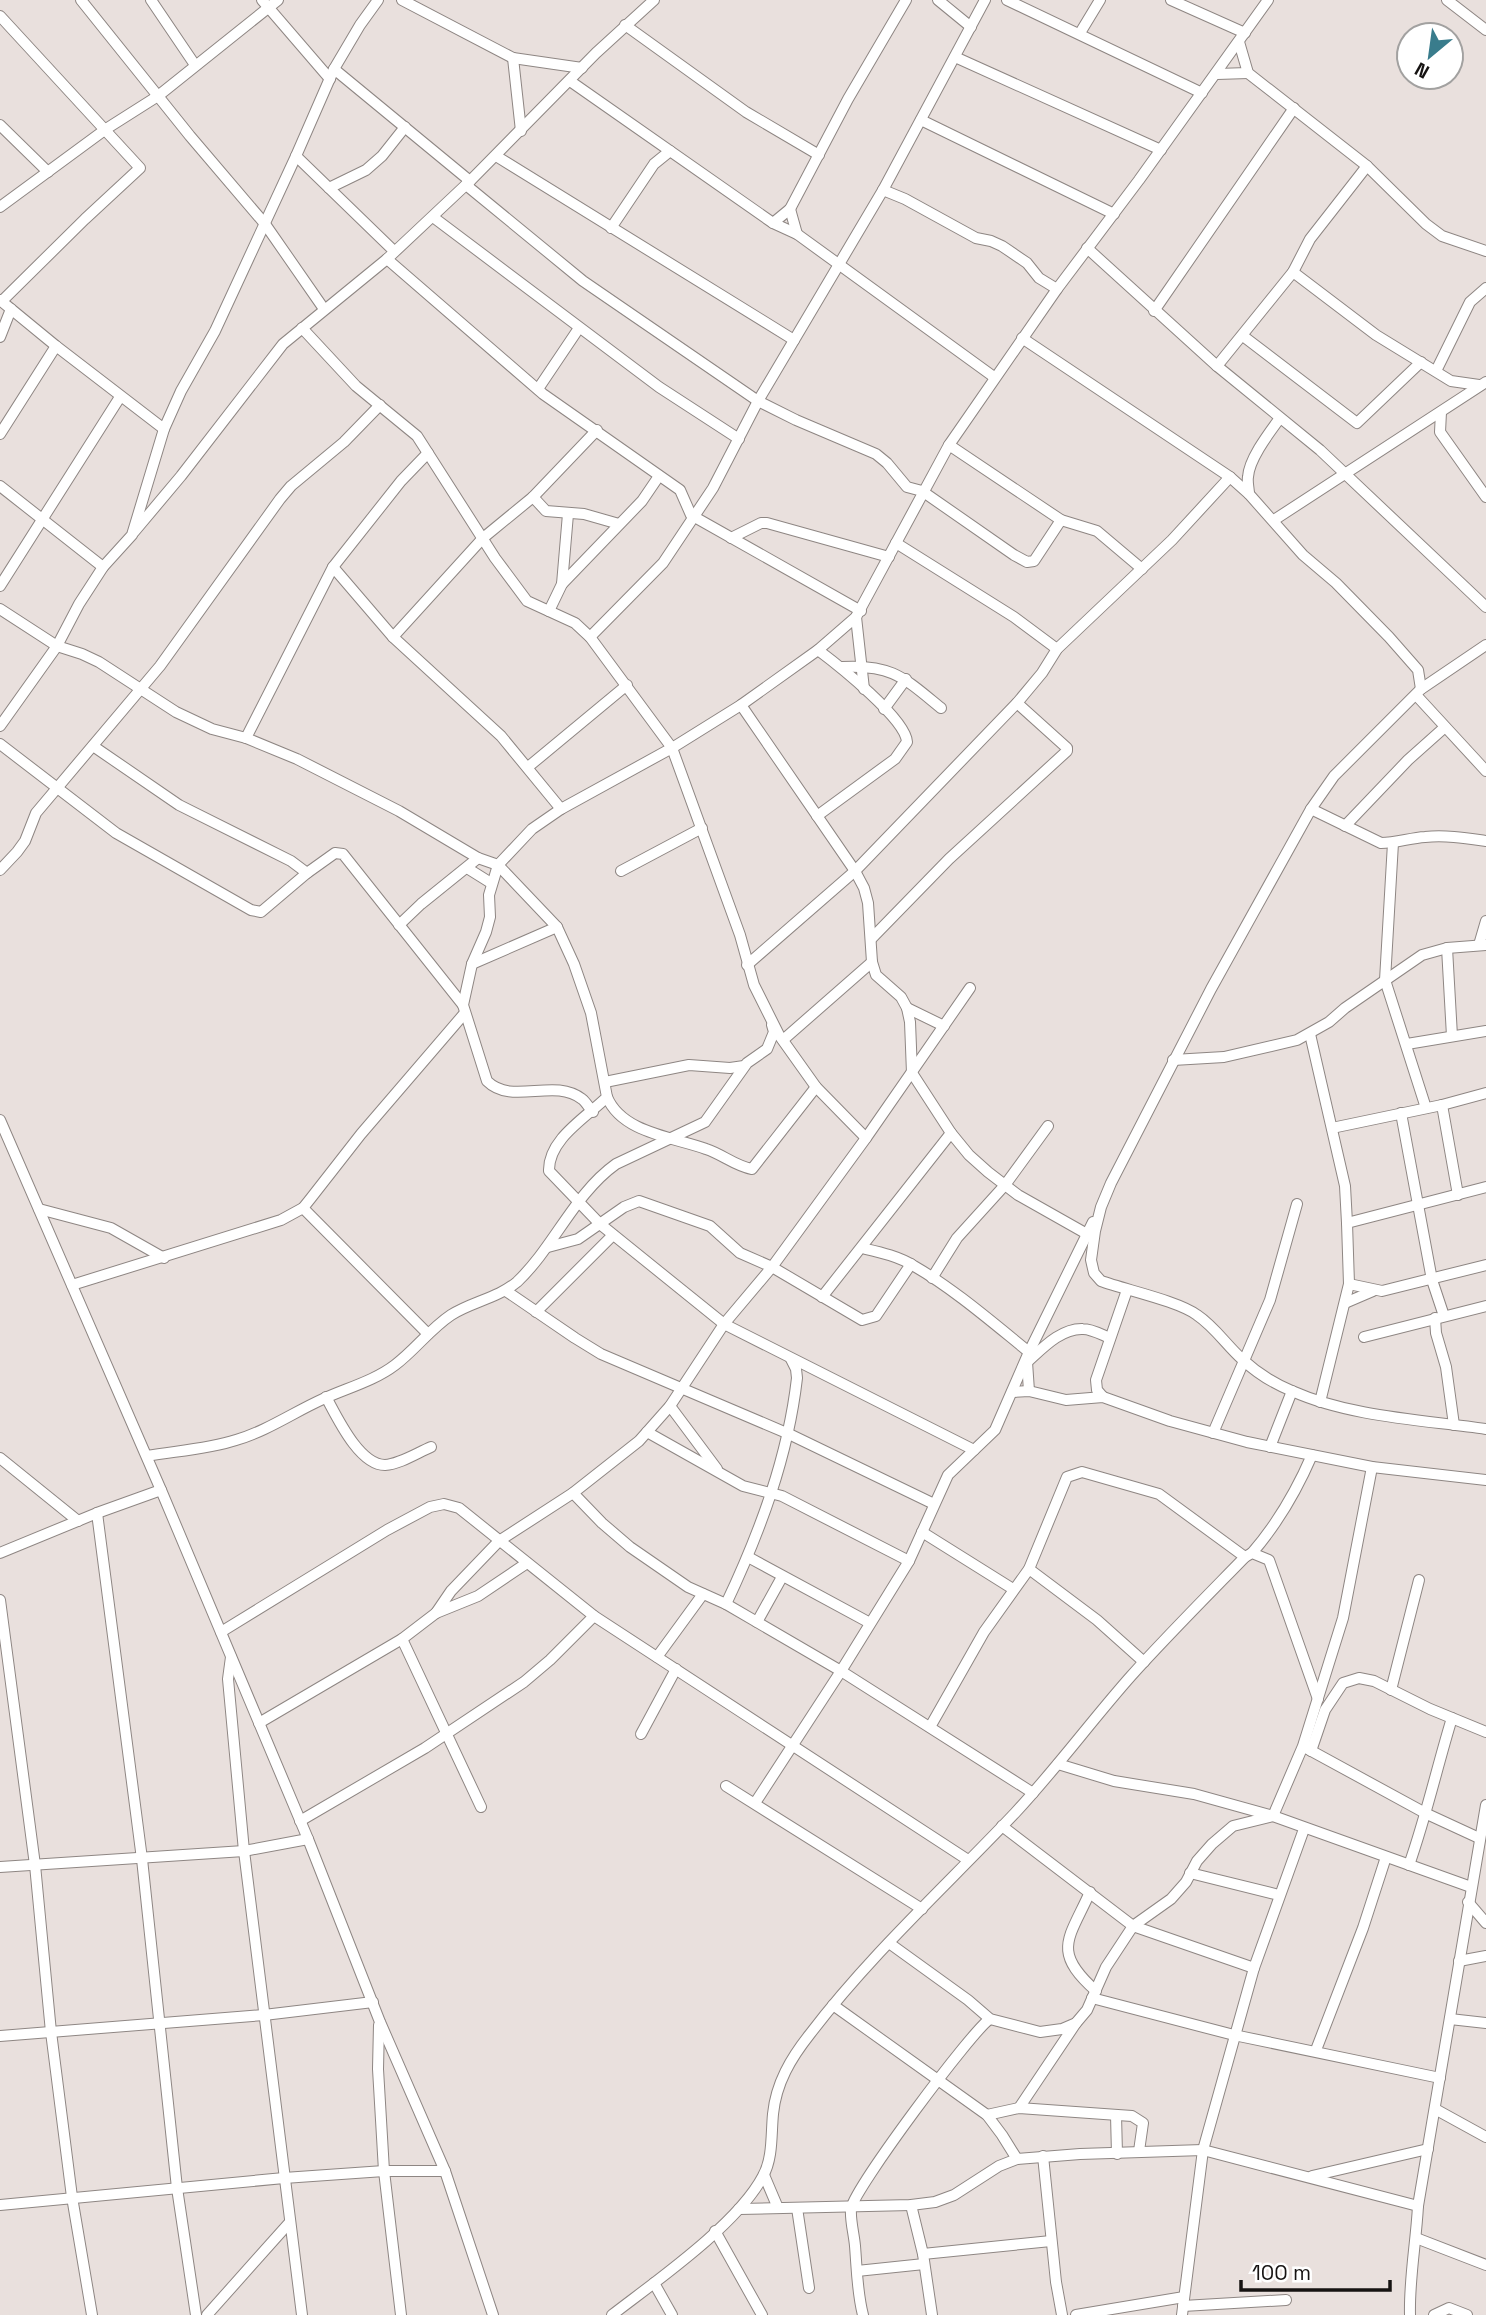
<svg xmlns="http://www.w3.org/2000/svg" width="1486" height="2315" viewBox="0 0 1486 2315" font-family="'Space Grotesk',sans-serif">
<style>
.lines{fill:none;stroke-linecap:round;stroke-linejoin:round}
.minor-casing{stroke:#8e8683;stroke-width:12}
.minor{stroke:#fff;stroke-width:10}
</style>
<rect width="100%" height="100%" fill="#e9e0dd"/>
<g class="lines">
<defs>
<g id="minor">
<polyline points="81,0 190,136 265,224 324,309"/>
<polyline points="151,0 195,65"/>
<polyline points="262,0 330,79"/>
<polyline points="402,0 513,58 582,68"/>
<polyline points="938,0 971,27"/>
<polyline points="1007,0 1202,93"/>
<polyline points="1171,0 1245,33"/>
<polyline points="1447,0 1486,30"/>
<polyline points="0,16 140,168 85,219 2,301"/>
<polyline points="625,25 746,112 819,155"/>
<polyline points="1080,33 1100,0"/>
<polyline points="1239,42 1248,73 1367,166 1426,224 1442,236 1486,251"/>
<polyline points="955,57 1161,150"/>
<polyline points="513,58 521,131"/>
<polyline points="334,69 470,181"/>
<polyline points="1217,74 1248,73"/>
<polyline points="570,81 773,223 797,234 994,377"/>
<polyline points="921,120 1114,214"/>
<polyline points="0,125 48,172"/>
<polyline points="296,156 394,251"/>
<polyline points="496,156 794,340"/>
<polyline points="466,185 583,281 758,401 796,420 876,454 887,463 907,487 922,491 1014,555 1027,562 1034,561 1061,520"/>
<polyline points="329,188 366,170 382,156 405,127"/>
<polyline points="883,190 905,199 976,238 991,241 1002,246 1027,263 1039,278 1057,289"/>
<polyline points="0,207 106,129 158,96 278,0"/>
<polyline points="790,209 797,234"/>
<polyline points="433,217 659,387 739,439"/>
<polyline points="773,223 790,209 848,99 906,0"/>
<polyline points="611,228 654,164 670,151"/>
<polyline points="1087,248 1217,366 1320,450 1486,607"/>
<polyline points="387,259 543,394 680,490 691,515 861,611"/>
<polyline points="1293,272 1376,335 1451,381 1479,385"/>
<polyline points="0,300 56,346 164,429"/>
<polyline points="1154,311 1294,108"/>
<polyline points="302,328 356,386 417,436 495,558 527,601 575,623 590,637 672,748 740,935 754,985 779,1035 816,1087 866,1138"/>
<polyline points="1243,336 1357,423 1421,362"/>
<polyline points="0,337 11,309"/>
<polyline points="1022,338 1230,477 1249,494 1303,555 1336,583 1389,637 1418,670 1421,689"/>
<polyline points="1217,366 1293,272 1310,239 1367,166"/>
<polyline points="1436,371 1470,302 1486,288"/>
<polyline points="538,389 579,328"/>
<polyline points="1441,412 1440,432 1486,497"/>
<polyline points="0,434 56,346"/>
<polyline points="949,445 1061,520 1097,531 1142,569"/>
<polyline points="0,486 103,567"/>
<path d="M1249 494C1249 489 1247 482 1248 477 1249 459 1269 433 1280 418"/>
<polyline points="533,497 546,511 584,514 619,524"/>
<polyline points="1274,520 1486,382"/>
<polyline points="134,532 181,476 283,344 387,259 470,181 596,53 654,0"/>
<polyline points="731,538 761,523 767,523 889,557"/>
<polyline points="896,543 1014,617 1057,649"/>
<polyline points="333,567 393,637 501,736 561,809"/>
<polyline points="562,584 568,514"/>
<polyline points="0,586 120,397"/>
<path d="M0 609 57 646 82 654 99 662 176 712 212 729 246 738 297 759 399 811 478 858 498 865 557 927 574 964 591 1013 607 1097C587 1117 548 1139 549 1171L600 1224 724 1324 974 1450"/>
<polyline points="549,611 562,584 642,501 659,476"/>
<polyline points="856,617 864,689"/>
<polyline points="393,637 483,538 533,497 597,430"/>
<polyline points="590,637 663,563 713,488 758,401 883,190 985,0"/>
<path d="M1486 645 1421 689 1334 776 1311 809 1211 989 1111 1183 1101 1207 1095 1231 1091 1260 1094 1273 1101 1281C1126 1290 1178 1301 1197 1315 1215 1327 1227 1346 1243 1360 1257 1373 1275 1384 1292 1391 1350 1417 1424 1420 1486 1429"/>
<path d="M842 667C892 664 904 678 941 708"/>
<polyline points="1416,695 1486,771"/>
<polyline points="741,705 855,871 864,888 868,903 872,962 876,975 901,997 907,1008 910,1022 912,1073 951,1133 969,1155 988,1172 1018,1195 1087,1234"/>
<polyline points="884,709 906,679"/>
<polyline points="0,726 57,646 79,604 103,567 132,535 164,429 181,391 215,331 296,156 334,69 360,25 378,0"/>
<polyline points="246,738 333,567 401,481 428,453"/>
<polyline points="0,744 116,833 251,910 261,912 307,873"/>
<polyline points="93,746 179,805 291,861 307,873 335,853 343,854 463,1005"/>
<polyline points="528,767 627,685"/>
<path d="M1311 809 1381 843C1396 843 1410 838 1425 837 1446 835 1465 838 1486 841"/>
<path d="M817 816 895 759 907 742C906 719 838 665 818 650"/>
<polyline points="1345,826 1408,760 1445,727"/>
<polyline points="1393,843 1385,980 1426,1108"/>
<polyline points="467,868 491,883"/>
<polyline points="0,870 17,852 25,841 36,813 160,666 280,499 291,486 344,442 380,405"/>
<polyline points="621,871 702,828"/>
<polyline points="399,925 421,904 478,858"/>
<polyline points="872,938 949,859 1067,751 1067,748 1017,703"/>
<polyline points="1479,945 1486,921"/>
<polyline points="1447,948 1452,1036"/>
<polyline points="472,964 557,927"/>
<polyline points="747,965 855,871 1017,703 1042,673 1057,649 1172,540 1230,477"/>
<polyline points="907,1008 944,1026"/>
<polyline points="1310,1034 1345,1186 1347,1223 1349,1284 1320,1402"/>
<polyline points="783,1040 872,962"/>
<polyline points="1407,1044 1486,1031"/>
<polyline points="1173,1060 1224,1057 1297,1040 1329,1022 1345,1008 1422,955 1447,948 1486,945"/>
<polyline points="605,1082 689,1065 730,1068 744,1066"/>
<path d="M607 1097C622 1133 673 1137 706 1149 722 1154 735 1166 752 1169L816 1087"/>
<polyline points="1442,1105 1458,1195"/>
<path d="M593 1112C589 1108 586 1102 582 1099 554 1077 512 1106 487 1081L463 1005 472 964 486 932 490 917 489 895 498 865 532 829 561 809 672 748 741 705 818 650 856 617 949 445 1057 289 1139 180 1268 0"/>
<polyline points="1401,1113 1432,1280 1444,1316"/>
<polyline points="0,1120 161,1490 308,1839 380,2022 445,2171 493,2315"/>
<polyline points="1332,1128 1442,1105 1486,1093"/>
<polyline points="303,1208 428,1334"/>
<polyline points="39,1209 111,1228 164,1258"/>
<polyline points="1347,1223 1486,1187"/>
<polyline points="548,1247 578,1239 624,1207 639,1201 710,1226 740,1253 772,1267 862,1320 876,1316 911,1264"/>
<path d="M862 1248C879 1252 898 1256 914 1266 954 1289 993 1323 1029 1352"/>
<polyline points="932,1278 957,1238 1005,1185 1048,1126"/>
<polyline points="1349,1284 1382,1291 1486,1265"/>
<polyline points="72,1285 281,1220 303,1208 311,1198 361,1134 464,1014"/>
<polyline points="506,1291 575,1338 601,1354 789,1434 934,1504"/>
<polyline points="822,1297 951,1133"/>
<polyline points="1345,1303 1373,1291"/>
<polyline points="536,1312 613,1235"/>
<polyline points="1435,1318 1436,1333 1446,1367 1454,1425"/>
<polyline points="1364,1337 1486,1306"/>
<polyline points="1027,1362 1029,1391"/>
<path d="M1025 1364C1041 1350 1060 1328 1083 1329 1092 1329 1102 1335 1110 1338"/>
<polyline points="1012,1392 1029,1391 1066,1400 1103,1397 1170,1421 1247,1442 1372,1467 1486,1480"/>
<path d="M326 1397C337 1417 359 1465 385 1465 400 1464 417 1453 431 1447"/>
<polyline points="1103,1397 1097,1390 1096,1380 1127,1290"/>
<polyline points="670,1406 717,1469"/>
<polyline points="647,1432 743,1486 782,1496 909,1561"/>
<polyline points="1213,1433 1270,1300 1297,1204"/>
<polyline points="1270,1447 1292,1391"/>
<path d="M147 1456C176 1451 208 1449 236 1440 267 1431 294 1412 323 1399 347 1388 374 1381 395 1365 415 1350 430 1329 451 1315 471 1302 498 1298 517 1282 554 1247 574 1194 616 1164L705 1122 747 1063 767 1049 774 1032 772 1025"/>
<polyline points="0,1458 78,1521"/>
<polyline points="573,1493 602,1523 630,1547 688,1587 726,1604 841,1671 1033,1793"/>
<polyline points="97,1513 142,1859 177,2188 196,2315"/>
<polyline points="922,1532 1013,1589"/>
<polyline points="0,1553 97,1513 161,1490"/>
<path d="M1252 1553C1278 1523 1296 1492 1312 1455"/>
<polyline points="748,1557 870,1623"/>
<polyline points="1029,1569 1097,1620 1144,1662"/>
<polyline points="0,1600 35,1865 51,2032 72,2197 92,2315"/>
<path d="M726 1604C760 1532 788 1457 797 1378L796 1369 791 1359"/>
<polyline points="436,1613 451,1591 499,1541 573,1493 639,1441 670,1406 724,1324 772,1267 866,1138 970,988"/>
<polyline points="757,1622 782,1577"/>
<polyline points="221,1632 387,1530 430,1507 444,1504 459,1508 594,1616 968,1860"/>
<polyline points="402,1639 481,1807"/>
<polyline points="231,1657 228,1679 244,1851 302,2315"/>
<polyline points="657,1657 703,1594"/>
<polyline points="1391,1690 1419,1580"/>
<polyline points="259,1723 402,1639 436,1613 478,1596 527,1563"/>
<polyline points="930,1727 984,1632 1029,1569 1067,1477 1082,1472 1159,1494 1245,1557"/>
<polyline points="641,1734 676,1669"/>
<polyline points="1306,1748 1427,1814 1479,1838"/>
<polyline points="1311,1751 1325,1710 1343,1683 1359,1678 1374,1681 1430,1709 1486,1732"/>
<polyline points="1058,1764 1114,1781 1194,1794 1273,1816 1471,1887"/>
<polyline points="726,1786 922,1909"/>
<polyline points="755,1803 841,1671 909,1561 948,1475 995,1430 1029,1352 1093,1222"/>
<polyline points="300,1821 425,1748 524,1682 550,1660 594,1616"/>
<polyline points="1002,1826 1133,1926 1254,1968"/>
<path d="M1409 1865C1426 1817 1437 1767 1452 1718"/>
<polyline points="0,1867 244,1851 308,1839"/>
<polyline points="1190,1873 1279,1895"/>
<path d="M1090 1892C1069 1939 1051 1951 1096 1991"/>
<polyline points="1468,1902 1486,1923"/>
<polyline points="889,1943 968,2000 990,2019 1040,2032 1062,2029 1076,2023 1087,2010 1106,1967 1133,1926 1171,1899 1186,1882 1197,1861 1212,1844 1233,1826 1273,1816 1303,1746 1343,1618 1372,1467"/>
<polyline points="1459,1961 1486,1956"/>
<polyline points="1092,1998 1234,2035 1440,2078"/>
<polyline points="833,2005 987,2115 1002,2135 1017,2159"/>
<polyline points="1450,2019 1486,2023"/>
<polyline points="379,2025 378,2069 384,2171 401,2315"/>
<polyline points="0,2036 264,2015 373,2002"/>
<polyline points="1316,2050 1363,1928 1386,1857"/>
<polyline points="1019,2108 1076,2023"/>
<polyline points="1435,2109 1486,2137"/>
<polyline points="987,2115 1019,2108 1132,2116 1143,2123 1139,2151"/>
<polyline points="1116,2115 1117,2154"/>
<polyline points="1043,2156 1056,2282 1062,2315"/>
<polyline points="764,2175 778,2208"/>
<polyline points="1312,2176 1428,2149"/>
<polyline points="0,2205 284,2178 384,2171 445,2171"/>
<polyline points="911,2205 923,2254 932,2315"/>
<polyline points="797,2208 809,2288"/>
<polyline points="739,2209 911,2205 935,2202 954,2195 999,2166 1017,2159 1080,2154 1203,2150 1418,2206"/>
<polyline points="715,2231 762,2315"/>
<polyline points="1416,2238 1486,2265"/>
<polyline points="923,2254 1051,2241"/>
<polyline points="857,2271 924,2264"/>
<polyline points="654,2283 672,2315"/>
<polyline points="1183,2306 1286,2300"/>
<polyline points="207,2315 290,2222"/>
<path d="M612 2315C656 2281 738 2224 763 2176 773 2158 771 2135 773 2114 776 2083 791 2058 810 2034 871 1954 946 1886 1015 1813 1056 1769 1092 1720 1131 1676 1168 1635 1207 1596 1245 1557L1252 1553 1269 1560 1318 1699"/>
<path d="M863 2315C857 2292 857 2270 855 2246 854 2234 850 2220 851 2209 853 2190 973 2029 990 2019"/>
<polyline points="1076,2315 1184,2297"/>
<polyline points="1182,2315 1203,2150 1254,1968 1304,1829"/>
<path d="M1410 2315C1409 2279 1416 2243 1418 2206L1486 1805"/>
<polyline points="1434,2315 1449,2308 1467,2315"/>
</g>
</defs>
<use href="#minor" class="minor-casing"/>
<use href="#minor" class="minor"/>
</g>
<g transform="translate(1430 56) rotate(209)"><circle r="33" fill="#ffffff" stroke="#a2a1a0" stroke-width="2"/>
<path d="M0-5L12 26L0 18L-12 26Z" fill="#397c8c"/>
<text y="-10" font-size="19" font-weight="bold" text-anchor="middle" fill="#161312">N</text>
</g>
<path d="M1241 2280v10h149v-10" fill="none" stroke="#161312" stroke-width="3.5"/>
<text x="1252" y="2280" font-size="21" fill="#161312" stroke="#ffffff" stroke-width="5" paint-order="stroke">100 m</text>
</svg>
